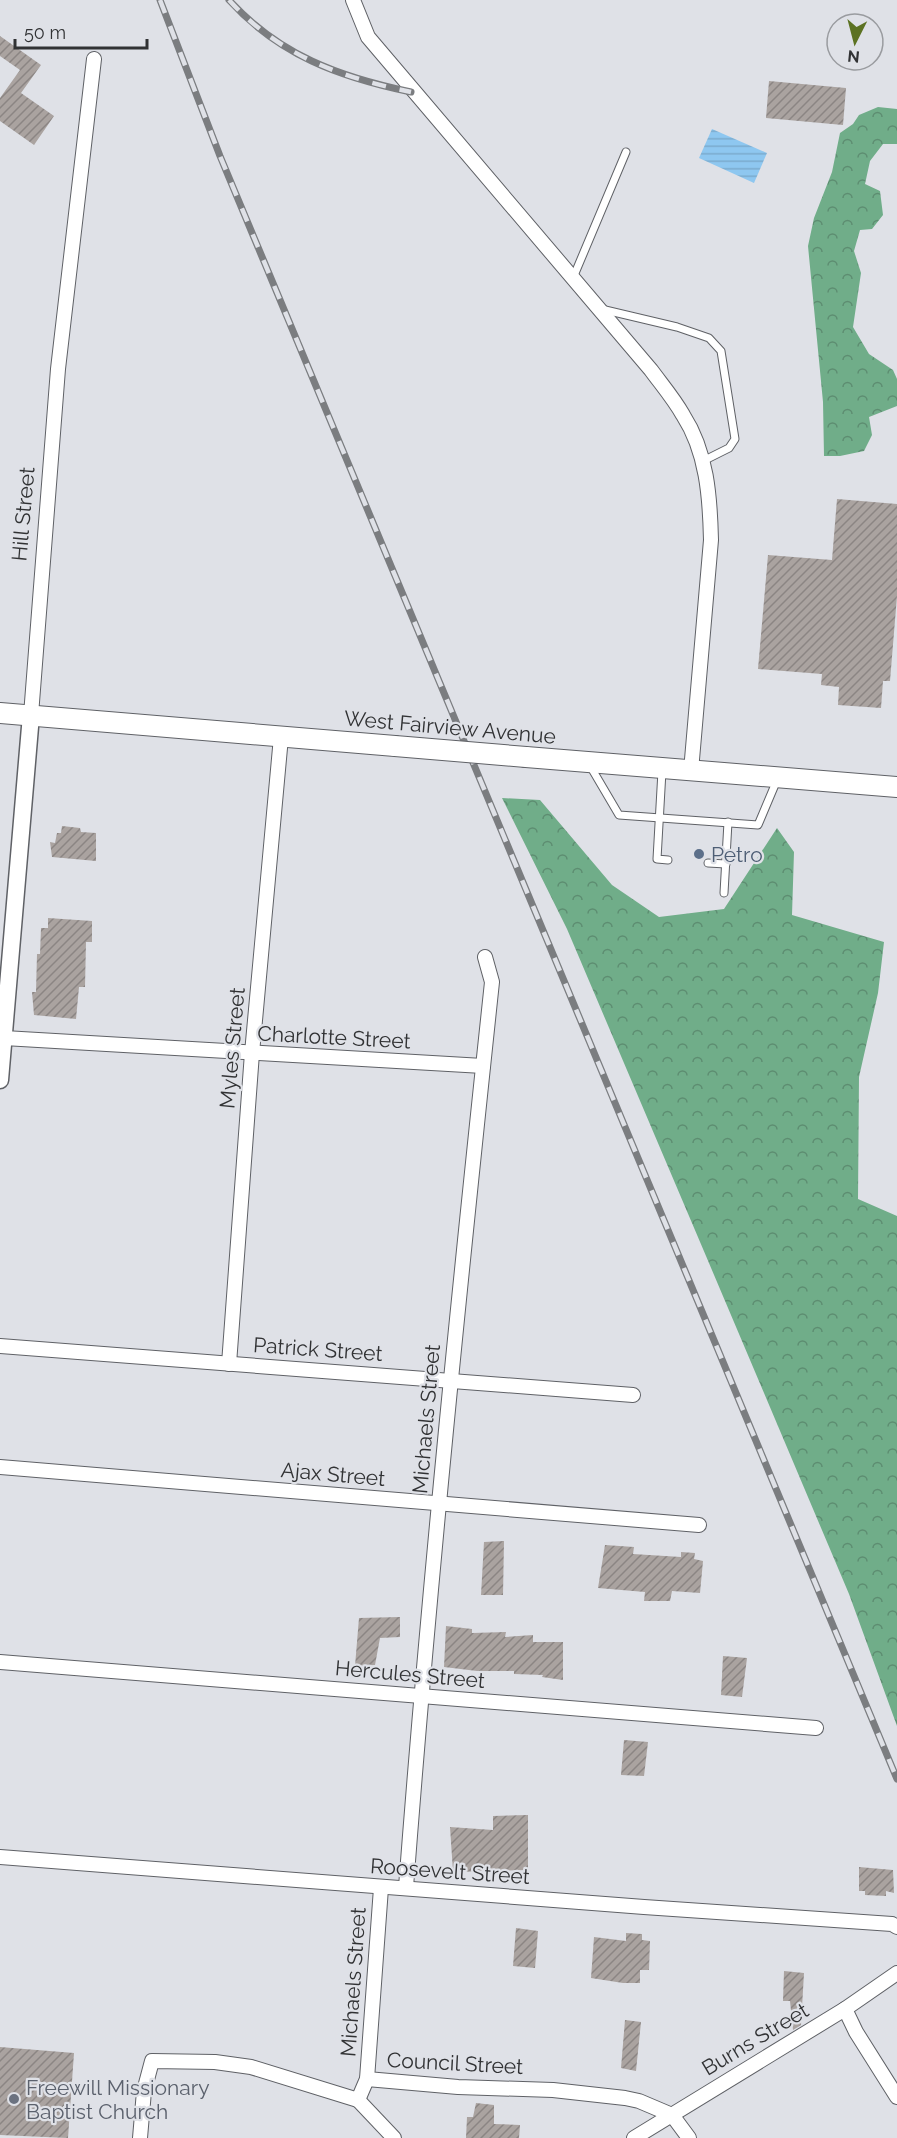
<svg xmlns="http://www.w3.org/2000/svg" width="897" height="2138" viewBox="0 0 897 2138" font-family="Raleway,sans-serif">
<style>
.forest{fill:url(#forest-crowns)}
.water{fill:url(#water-rules)}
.building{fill:url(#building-hatch)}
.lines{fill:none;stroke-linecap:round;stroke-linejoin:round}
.service-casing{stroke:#5f6166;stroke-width:9}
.minor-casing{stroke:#5f6166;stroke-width:16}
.tertiary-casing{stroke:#5f6166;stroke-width:19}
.secondary-casing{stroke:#5f6166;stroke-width:22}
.service{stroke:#fff;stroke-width:7}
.minor{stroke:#fff;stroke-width:14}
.tertiary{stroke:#fff;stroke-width:16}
.secondary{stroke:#fff;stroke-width:20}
.rail-casing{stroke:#7b7d80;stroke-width:7}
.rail{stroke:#dfe1e7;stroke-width:4.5;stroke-dasharray:14;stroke-linecap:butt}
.secondary-bridge-casing{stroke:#5f6166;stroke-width:22;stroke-linecap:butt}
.secondary-bridge{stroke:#fff;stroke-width:20}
.service-dot{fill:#5c6f8a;stroke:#dfe1e7;stroke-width:2}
.worship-dot{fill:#6b7280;stroke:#dfe1e7;stroke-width:2}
.labels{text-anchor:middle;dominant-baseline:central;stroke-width:4.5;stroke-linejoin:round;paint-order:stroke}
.street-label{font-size:21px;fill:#313234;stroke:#dfe1e7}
.service-label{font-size:21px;fill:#4e5e75;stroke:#dfe1e7;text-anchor:start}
.worship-label{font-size:21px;fill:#5b616d;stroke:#dfe1e7;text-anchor:start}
</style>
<defs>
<pattern id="forest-crowns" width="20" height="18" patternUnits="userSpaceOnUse" patternTransform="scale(1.5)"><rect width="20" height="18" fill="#70ad89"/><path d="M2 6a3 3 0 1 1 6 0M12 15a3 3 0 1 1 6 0" fill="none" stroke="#5d8d71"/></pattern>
<pattern id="water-rules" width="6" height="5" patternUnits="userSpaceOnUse" patternTransform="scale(1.5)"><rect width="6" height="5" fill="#8ec7f0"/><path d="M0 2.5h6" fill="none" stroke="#7babce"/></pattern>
<pattern id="building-hatch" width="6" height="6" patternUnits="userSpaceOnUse" patternTransform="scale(1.5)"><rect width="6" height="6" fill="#aaa3a0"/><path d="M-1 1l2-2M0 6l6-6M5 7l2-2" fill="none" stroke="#8b8583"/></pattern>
</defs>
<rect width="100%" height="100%" fill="#dfe1e7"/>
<g class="forest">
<polygon points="878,107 897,109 897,144 883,144 870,161 865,184 880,191 883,215 872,229 860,230 854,251 861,273 853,327 869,354 893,370 897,379 897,406 869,417 872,435 864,451 840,456 824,456 823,402 808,246 814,218 832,172 840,133 853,124 859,115"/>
<polygon points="502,798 540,800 612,885 659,917 724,909 777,828 794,852 792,915 884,942 878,993 859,1077 858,1199 897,1216 897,1726 849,1594 706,1256 567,929"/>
</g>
<polygon class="water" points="712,129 767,153 754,183 699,158"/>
<g class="building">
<polygon points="0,36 41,65 21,93 54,116 34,145 0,121 0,98 20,70 0,56"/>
<polygon points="769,81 846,88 843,125 766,118"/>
<polygon points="837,499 897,504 897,596 890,681 883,681 881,708 838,705 839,687 821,685 822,674 758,669 768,555 832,560"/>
<polygon points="62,826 80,828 81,832 96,833 96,861 52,857 50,842 55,843 57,833 61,833"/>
<polygon points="48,918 92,921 92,942 86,942 85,987 79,987 76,1019 34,1015 32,992 36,992 37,954 40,954 41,928 48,928"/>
<polygon points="504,1541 503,1595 481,1595 484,1542"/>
<polygon points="605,1545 634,1547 633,1554 681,1557 681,1552 695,1553 694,1559 703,1561 700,1593 672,1591 670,1601 644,1601 645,1592 598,1588"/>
<polygon points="400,1617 400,1637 380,1638 375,1665 355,1666 359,1618"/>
<polygon points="446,1626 472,1629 472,1633 506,1632 505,1637 533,1635 533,1642 563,1642 563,1680 542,1677 543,1675 514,1674 514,1671 477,1671 444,1667"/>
<polygon points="723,1656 747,1658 742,1697 721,1695"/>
<polygon points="624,1740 648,1742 644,1776 621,1775"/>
<polygon points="528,1815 528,1870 453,1872 450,1827 493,1830 493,1816"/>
<polygon points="859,1867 893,1870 894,1893 886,1891 886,1896 865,1895 865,1891 859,1891"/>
<polygon points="516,1928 538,1931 535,1968 513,1966"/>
<polygon points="626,1933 642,1934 642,1940 650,1941 649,1970 640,1970 640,1983 623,1983 591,1978 594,1937 626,1941"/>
<polygon points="784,1971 804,1973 801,2025 793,2030 790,2001 783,2001"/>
<polygon points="625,2020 641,2022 636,2071 621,2068"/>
<polygon points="0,2047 74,2053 68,2138 0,2135"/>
<polygon points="476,2103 494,2105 494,2124 520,2125 519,2138 466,2138 467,2117 473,2117"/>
</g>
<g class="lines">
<defs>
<g id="service">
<polyline points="573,278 626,152"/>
<polyline points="601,309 677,327 709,338 721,351 735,439 729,448 703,461"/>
<polyline points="589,764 619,815 758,825 777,780"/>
<polyline points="662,771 657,859 668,860"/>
<polyline points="708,863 726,864"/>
<polyline points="724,893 728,822"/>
</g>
<g id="minor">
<path d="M353 0 368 37 651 370C662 385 674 399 683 415 707 452 710 497 711 540L691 771"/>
<polyline points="31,715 58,369 94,59"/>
<polyline points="4,1038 483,1066"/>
<polyline points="0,1346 633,1395"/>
<polyline points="229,1364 252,1053 281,737"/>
<polyline points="0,1467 699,1525"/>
<polyline points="0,1662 816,1728"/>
<polyline points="0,1857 644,1907 892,1924 897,1927"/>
<path d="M406 1887C429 1585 460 1283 492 982L485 957"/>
<polyline points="845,2009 856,2032 897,2097"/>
<polyline points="367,2079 458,2087 553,2090 625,2098 639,2101 672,2115 689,2138"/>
<polyline points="358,2100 367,2079 381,1888"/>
<polyline points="358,2100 394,2138"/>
<polyline points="140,2138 144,2091 152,2061 215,2062 251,2067 358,2100"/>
<polyline points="634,2138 845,2009 897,1973"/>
</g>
<polyline id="tertiary" points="0,1080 31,715"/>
<g id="secondary">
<polyline points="0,713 395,746"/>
<polyline points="526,757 897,787"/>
</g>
</defs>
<use href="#service" class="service-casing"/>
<use href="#minor" class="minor-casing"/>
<use href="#tertiary" class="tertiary-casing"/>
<use href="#secondary" class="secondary-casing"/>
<use href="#service" class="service"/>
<use href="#minor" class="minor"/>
<use href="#tertiary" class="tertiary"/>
<use href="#secondary" class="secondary"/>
<defs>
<g id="rail">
<polyline points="160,0 220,156 897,1779"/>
<path d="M229 0C279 55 339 77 411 92"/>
</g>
</defs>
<use href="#rail" class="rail-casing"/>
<use href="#rail" class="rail"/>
<defs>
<polyline id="secondary-bridge" points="395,746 526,757"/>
</defs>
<use href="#secondary-bridge" class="secondary-bridge-casing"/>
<use href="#secondary-bridge" class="secondary-bridge"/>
</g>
<circle class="service-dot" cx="699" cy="854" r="6"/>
<circle class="worship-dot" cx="14" cy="2099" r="6"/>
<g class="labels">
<g class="street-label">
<text transform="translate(23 514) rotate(-85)">Hill Street</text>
<text transform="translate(450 727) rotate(5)">West Fairview Avenue</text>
<text transform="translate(334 1037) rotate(3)">Charlotte Street</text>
<text transform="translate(232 1048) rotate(-85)">Myles Street</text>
<text transform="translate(318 1349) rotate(4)">Patrick Street</text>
<text transform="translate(426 1419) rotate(-85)">Michaels Street</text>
<text transform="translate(333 1474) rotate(5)">Ajax Street</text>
<text transform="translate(410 1674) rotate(5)">Hercules Street</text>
<text transform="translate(450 1871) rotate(4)">Roosevelt Street</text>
<text transform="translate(353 1982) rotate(-86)">Michaels Street</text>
<text transform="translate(755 2039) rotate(-31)">Burns Street</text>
<text transform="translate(455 2063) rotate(3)">Council Street</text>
</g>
<g class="service-label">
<text x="711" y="854">Petro</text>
</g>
<g class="worship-label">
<text x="26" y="2087">Freewill Missionary<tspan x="26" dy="24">Baptist Church</tspan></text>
</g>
</g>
<g transform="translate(855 42) rotate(186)"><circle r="28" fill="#dfe1e7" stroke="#999b9f" stroke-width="1.5"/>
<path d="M0-4.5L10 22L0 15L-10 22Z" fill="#5c7222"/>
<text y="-9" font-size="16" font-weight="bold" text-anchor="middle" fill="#313234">N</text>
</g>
<path d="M15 39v9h132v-9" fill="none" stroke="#313234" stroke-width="3"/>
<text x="24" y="39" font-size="18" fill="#313234" stroke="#dfe1e7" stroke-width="4.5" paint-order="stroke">50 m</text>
</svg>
